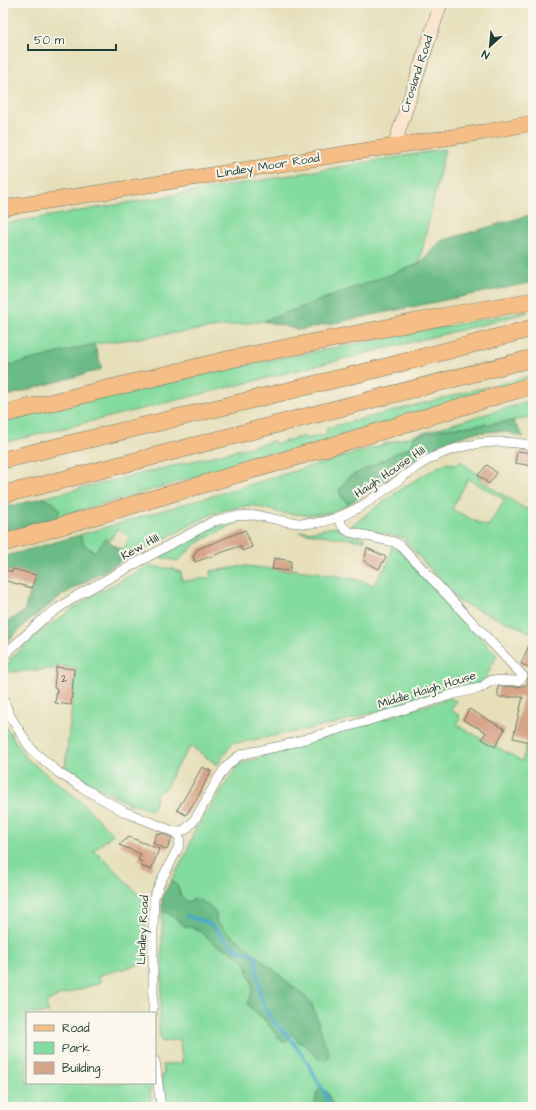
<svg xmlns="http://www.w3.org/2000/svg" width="536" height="1110" viewBox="0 0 536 1110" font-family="'Architects Daughter',sans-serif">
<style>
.green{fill:#84db9f;stroke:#528c6a;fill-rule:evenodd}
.forest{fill:#6bbb86;stroke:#457c5d}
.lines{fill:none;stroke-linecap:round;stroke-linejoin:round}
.stream{stroke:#49aac8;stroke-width:3.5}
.building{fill:#d6a489}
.street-casing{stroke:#657663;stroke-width:10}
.secondary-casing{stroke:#657663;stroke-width:14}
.primary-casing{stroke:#657663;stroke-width:16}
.highway-casing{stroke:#657663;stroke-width:18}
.street{stroke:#fff;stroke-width:9}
.secondary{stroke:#fbe5cf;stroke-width:13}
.primary{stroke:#f6be87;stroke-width:15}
.highway{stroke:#f6be87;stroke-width:17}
.labels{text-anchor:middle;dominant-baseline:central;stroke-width:4;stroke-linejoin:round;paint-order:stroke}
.number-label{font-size:10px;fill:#4d5749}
.street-label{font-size:12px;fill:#1f3d34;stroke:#fbf7ec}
</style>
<rect width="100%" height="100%" fill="#fbf7ec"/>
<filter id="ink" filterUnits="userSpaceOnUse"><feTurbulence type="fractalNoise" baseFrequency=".025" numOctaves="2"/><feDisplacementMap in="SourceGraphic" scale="8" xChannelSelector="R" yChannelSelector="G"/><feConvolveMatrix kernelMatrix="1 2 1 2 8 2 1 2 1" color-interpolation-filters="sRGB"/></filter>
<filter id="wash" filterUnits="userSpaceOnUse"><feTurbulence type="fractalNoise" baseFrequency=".012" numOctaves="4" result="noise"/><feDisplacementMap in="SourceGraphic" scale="16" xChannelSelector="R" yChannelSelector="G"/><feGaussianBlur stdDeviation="0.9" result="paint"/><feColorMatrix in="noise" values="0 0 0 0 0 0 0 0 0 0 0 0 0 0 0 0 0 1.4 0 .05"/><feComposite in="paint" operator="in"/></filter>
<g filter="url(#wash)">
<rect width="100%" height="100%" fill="#e6dfba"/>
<g class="green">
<polygon points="445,149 419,264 264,321 94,344 3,367 3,224"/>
<polygon points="527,311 528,312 505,319 3,443 3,421 140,388 281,358"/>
<polygon points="533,375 533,380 297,449 271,455 96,506 57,517 59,509 54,503 42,498 274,441 276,444 304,436 306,439 327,434 326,428"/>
<polygon points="533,400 533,416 513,421 443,429 412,446 394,454 374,465 342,498 349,504 330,513 306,515 282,513 252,505 225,510 208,516 116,564 121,554 112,544 123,550 130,536 117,529 109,542 106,538 95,552 84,545 80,535"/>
<path d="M461 461 478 475 484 483 524 508 533 511V633L459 602 403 538 351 526 405 486 445 463 455 464ZM468 479 505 500 488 526 479 523 452 509Z"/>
<path d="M240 521 208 537 196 544 177 561 160 557C182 544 214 522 240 521Z"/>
<polygon points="335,527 346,534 365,538 364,541 299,532 314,531"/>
<path d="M392 546 400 550 497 655 485 679 479 684 463 685 408 703 333 724 238 743 233 742 217 765 191 746 175 769 165 789 158 792 152 810 128 803 93 785 65 768 76 668 56 666 54 669 11 672 6 670 11 658 39 633 74 608 99 592 148 566 174 569 177 571 181 572 182 581 209 578 211 576V571L246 566 289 571 290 569C317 573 347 575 373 585L388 563Z"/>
<polygon points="450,698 456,701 451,710 460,716 457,725 522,761 528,742 533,743 533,1107 333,1107 327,1092 317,1092 315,1103 318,1107 166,1107 161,1079 164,1073 163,1065 182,1063 180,1039 162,1042 159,1032 162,981 162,912 168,913 185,926 197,929 214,943 232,952 245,962 253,987 251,996 247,1004 264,1019 283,1043 288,1040 292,1033 297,1041 305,1044 318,1059 327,1060 328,1054 311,1002 243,944 231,935 216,920 216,914 194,899 187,902 181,896 177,885 171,881 186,854 193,833 239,764"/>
<polygon points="3,723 28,760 76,797 113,834 93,851 99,854 146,902 145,963 99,975 100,983 67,993 49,1000 46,1004 49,1013 27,1013 27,1083 149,1083 151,1099 150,1107 3,1107"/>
</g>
<g class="forest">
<polygon points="533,214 533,282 299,330 264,321 419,264 441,241"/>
<polygon points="94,344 102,369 3,397 3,367"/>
<polygon points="513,421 524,437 501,431 472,433 441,443 414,460 349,504 342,498 339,490 349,477 374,465 394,454 412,446 413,437 443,429"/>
<polygon points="42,498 54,503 60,510 57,517 3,532 3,508"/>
<path d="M80 535 84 545 95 552 106 538 121 554 116 564 61 596 27 622 3 646V624L24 612C27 600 32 588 36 576L13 569 12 572 4 570 3 571V557Z"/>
<polygon points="171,881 177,885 181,896 187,902 194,899 200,900 212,908 216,914 216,920 231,935 243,944 311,1002 329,1054 327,1060 318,1059 305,1044 297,1041 292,1033 288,1040 283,1043 264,1019 247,1004 251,996 253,987 245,962 232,952 214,943 197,929 185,926 168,913 162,912 162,897"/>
<polygon points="321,1087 327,1092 333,1107 318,1107 315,1103 317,1092"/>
</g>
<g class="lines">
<path class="stream" d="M187 916C194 918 201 920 208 923 222 931 232 955 250 952L256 958 260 993 264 1007 275 1024 291 1039 307 1062 326 1096 328 1107"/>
</g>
<g id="blocks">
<g class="building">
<polygon points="517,451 533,453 533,466 515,463"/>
<polygon points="487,465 497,473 489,484 478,475"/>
<polygon points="245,530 252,547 242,551 240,546 195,562 193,556 198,549"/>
<polygon points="367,548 386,557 379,569 364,561"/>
<polygon points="274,558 291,561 290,571 272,569"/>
<polygon points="3,569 12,572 13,569 36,575 32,588 3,580"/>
<polygon points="533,636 533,669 521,664"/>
<polygon points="56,667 74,669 71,705 55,703 57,689 54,688"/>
<polygon points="529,673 533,673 533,743 513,738 523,697 498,697 498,686 517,687 527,685"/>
<polygon points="469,709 505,729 495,747 482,739 486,732 463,720"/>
<polygon points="202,767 211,771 199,795 186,815 177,810 191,787"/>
<polygon points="157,833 160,835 161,833 172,838 167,850 153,843"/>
<polygon points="129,837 159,849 151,870 141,866 142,862 138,860 141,854 119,845"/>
</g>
</g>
</g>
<g filter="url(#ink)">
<use href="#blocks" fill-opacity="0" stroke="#657663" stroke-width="1"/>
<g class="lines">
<defs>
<g id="street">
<path d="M3 656 43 619 57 609 78 595 173 543 214 521 235 516 255 515C274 519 296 525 315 523 359 517 390 483 426 461 447 449 475 442 500 442 511 442 522 444 533 445"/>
<polyline points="3,699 10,716 27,743 33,751 59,773 83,788 125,812 175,832"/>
<path d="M175 832 185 830 193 822 200 811 219 777 226 767 237 757 243 754 281 746 367 721 454 694 480 688C485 686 488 681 493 680L517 681 521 679 523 676 401 546 394 542 350 532C343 529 340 524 338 517"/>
<polyline points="153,1013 153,932 154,897 160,883 179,846 180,839 175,832"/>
<polyline points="155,1061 161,1107"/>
</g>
<polyline id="secondary" points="394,146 441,3"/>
<polyline id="primary" points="3,208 394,146 484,132 533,123"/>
<g id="highway">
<polyline points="3,414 231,359 446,316 533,301"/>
<polyline points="3,460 378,369 533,328"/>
<polyline points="3,494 35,487 533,358"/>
<polyline points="3,543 272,464 533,385"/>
</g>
</defs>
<use href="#street" class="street-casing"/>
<use href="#secondary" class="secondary-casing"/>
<use href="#primary" class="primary-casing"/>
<use href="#highway" class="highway-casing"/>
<use href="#street" class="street"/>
<use href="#secondary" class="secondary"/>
<use href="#primary" class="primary"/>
<use href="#highway" class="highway"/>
</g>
</g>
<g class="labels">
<g class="number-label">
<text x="64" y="679">2</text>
</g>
<g class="street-label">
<text transform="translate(417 74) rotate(-72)">Crosland Road</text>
<text transform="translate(268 166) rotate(-9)">Lindley Moor Road</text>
<text transform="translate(390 472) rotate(-34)">Haigh House Hill</text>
<text transform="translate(140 547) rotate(-29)">Kew Hill</text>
<text transform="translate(427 690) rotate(-17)">Middle Haigh House</text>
<text transform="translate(143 930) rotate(-87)">Lindley Road</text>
</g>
</g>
<rect width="536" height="1110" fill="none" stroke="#fbf7ec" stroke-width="16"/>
<rect x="26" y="1012" width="130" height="72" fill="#fbf7ec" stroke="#a3ada2"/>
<rect x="34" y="1025" width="20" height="6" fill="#f6be87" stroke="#a3ada2"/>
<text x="62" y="1032" font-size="12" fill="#1f3d34">Road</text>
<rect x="34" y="1042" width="20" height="12" fill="#84db9f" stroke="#a3ada2"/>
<text x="62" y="1052" font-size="12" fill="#1f3d34">Park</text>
<rect x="34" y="1062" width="20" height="12" fill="#d6a489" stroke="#a3ada2"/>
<text x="62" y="1072" font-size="12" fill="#1f3d34">Building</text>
<g transform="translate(490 46) rotate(207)" stroke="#fbf7ec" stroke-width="3" paint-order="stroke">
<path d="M0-3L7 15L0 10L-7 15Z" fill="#1f3d34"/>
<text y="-6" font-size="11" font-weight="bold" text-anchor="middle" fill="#1f3d34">N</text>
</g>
<path d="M28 44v6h88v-6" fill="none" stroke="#1f3d34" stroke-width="2"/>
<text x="34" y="44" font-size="12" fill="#1f3d34" stroke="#fbf7ec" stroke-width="3" paint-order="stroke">50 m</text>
</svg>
